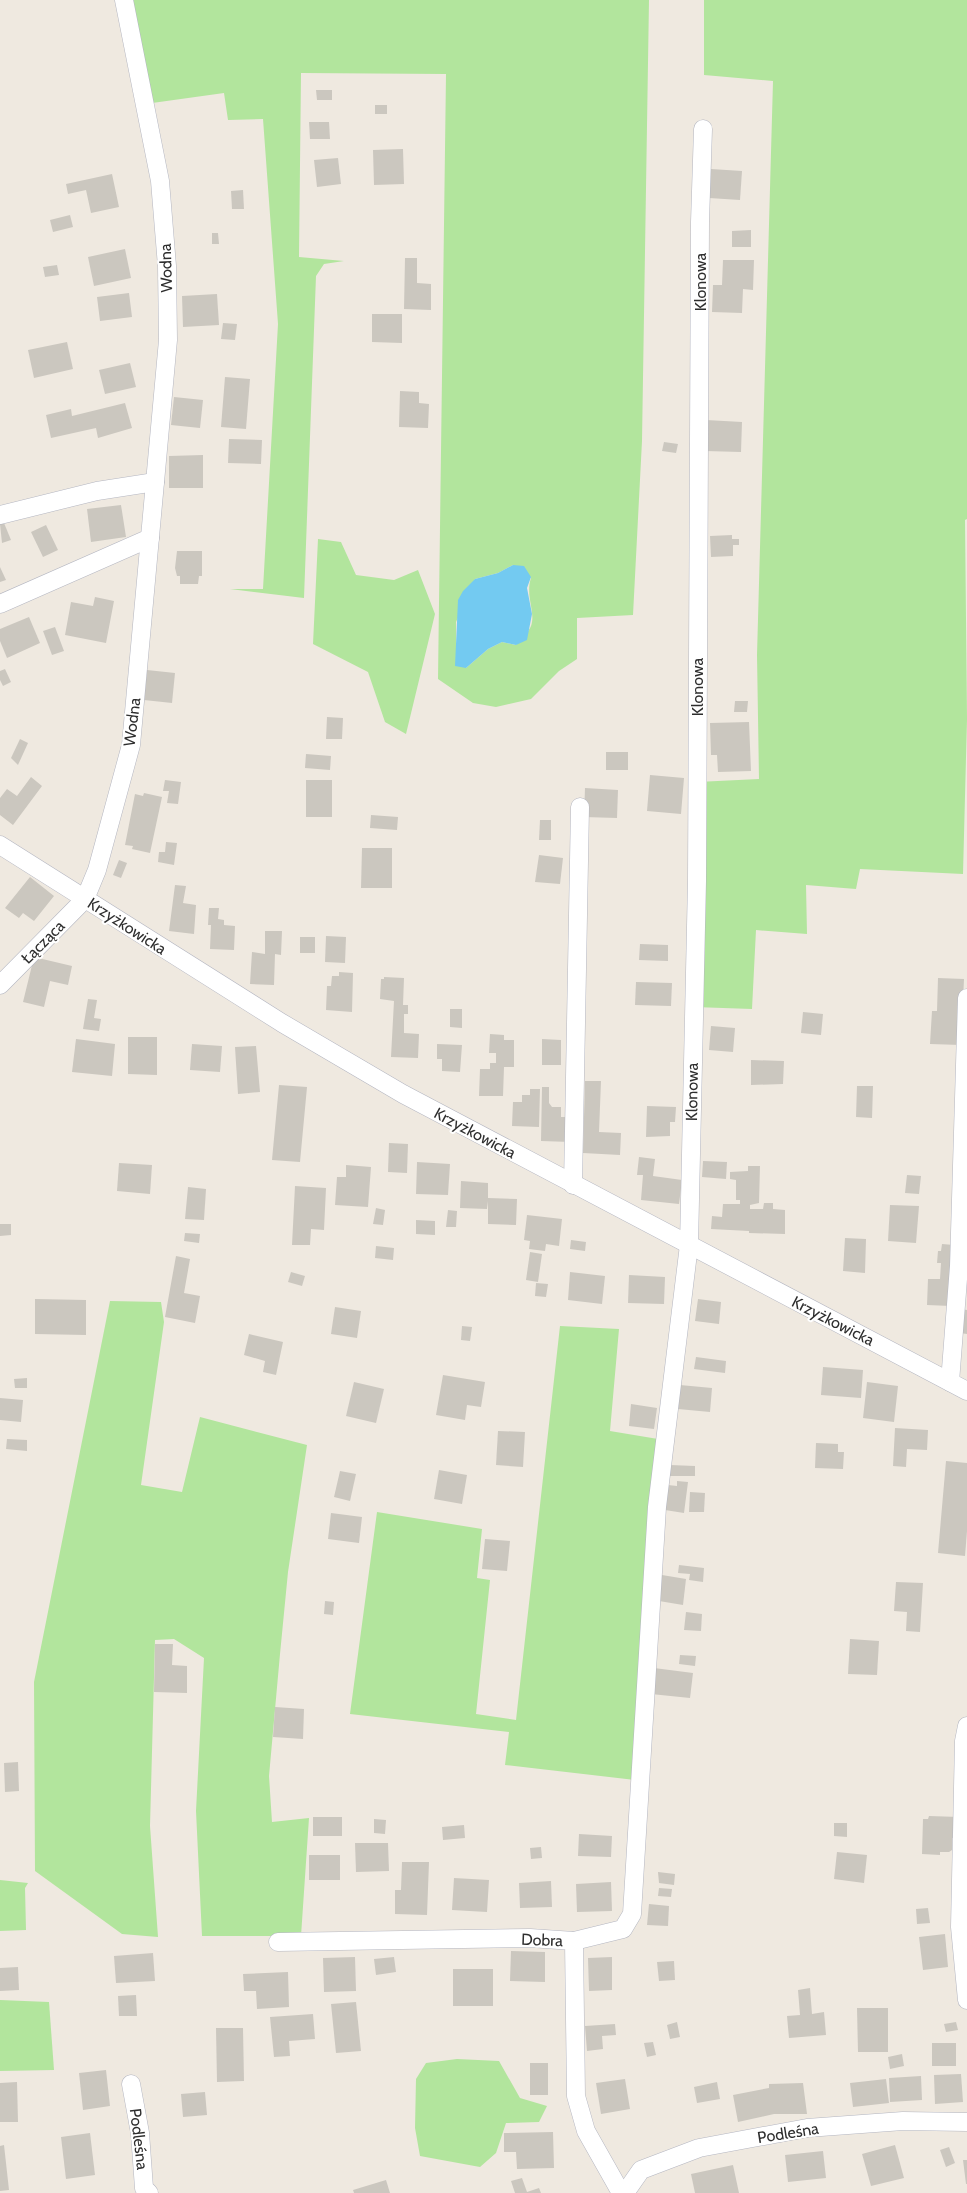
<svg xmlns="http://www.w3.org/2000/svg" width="967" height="2193" viewBox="0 0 967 2193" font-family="Cabin,sans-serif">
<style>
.green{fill:#b2e59d;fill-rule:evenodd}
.water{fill:#73caf1}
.building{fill:#cbc7bf}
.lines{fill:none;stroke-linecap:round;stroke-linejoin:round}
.minor-casing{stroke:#b4b6c1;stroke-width:19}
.minor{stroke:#fff;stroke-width:18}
.labels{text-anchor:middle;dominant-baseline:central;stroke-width:4;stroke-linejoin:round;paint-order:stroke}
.street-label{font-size:16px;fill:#2e2e2e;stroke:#fff}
</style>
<rect width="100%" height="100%" fill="#efe9e0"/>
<g class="green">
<path d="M128 0H649L642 441 633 615 577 618V659L559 671 531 699 496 707 473 703 438 679 446 74 301 73 299 257 344 261 324 264 316 276 304 598 230 589H263L278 324 263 119 228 120 224 93 145 104ZM513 565 531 578C525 596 536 612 531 626 529 632 520 639 516 645L502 642 488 649 466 668 456 646V622L475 579 498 573Z"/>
<polygon points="704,0 967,0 967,519 965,520 967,719 963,874 860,869 856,889 806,885 807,934 756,930 752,1009 694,1007 697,782 759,779 757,655 773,81 704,75"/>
<polygon points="318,539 341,542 356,575 394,580 418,570 435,614 406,734 385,722 368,672 313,644"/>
<polygon points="110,1301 161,1302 164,1322 141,1485 182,1492 200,1417 307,1445 288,1572 280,1654 269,1776 272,1822 309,1818 301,1936 202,1936 196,1811 204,1658 174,1639 155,1640 150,1826 158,1937 122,1934 35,1871 34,1682"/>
<polygon points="560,1326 619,1329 610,1431 658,1439 635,1780 505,1765 509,1732 350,1714 377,1512 482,1529 477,1578 490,1580 476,1714 516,1720"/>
<polygon points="0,1880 28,1883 25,1888 26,1930 0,1931"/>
<polygon points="0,2000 49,2002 54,2070 0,2071"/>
<polygon points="457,2059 499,2061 520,2098 547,2106 539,2122 506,2123 496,2153 480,2167 420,2156 415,2128 416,2079 426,2063"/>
</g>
<polygon class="water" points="513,565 524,566 531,577 527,588 532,614 527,640 516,645 502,642 488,649 466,668 455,666 458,600 463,591 475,579 498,573"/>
<g class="building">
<polygon points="316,90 332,90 332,100 317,100"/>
<rect x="375" y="105" width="12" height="9"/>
<polygon points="309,122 329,122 330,139 310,139"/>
<polygon points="403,149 404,184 374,185 373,150"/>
<polygon points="338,158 341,184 317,187 314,160"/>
<polygon points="711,169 742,171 740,200 709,198"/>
<polygon points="112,174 119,207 91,213 86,190 68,194 66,184"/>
<polygon points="243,190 244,209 232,209 231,191"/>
<polygon points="70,215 73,227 53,232 50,220"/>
<polygon points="751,230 751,247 732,247 732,231"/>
<polygon points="212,233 218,233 219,244 212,244"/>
<polygon points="125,249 131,278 94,286 88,257"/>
<polygon points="405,258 417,258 417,283 431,284 431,310 404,309"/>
<polygon points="723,260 754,260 753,290 743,289 742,313 712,312 713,285 722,285"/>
<polygon points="57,265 59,275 45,277 43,267"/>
<polygon points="129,293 132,317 100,321 97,297"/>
<polygon points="217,294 219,325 183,327 182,296"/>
<polygon points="372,314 402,314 402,343 372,342"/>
<polygon points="223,323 237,324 235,340 221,339"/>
<polygon points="67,342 73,369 34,378 28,350"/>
<polygon points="130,363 136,387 105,394 99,370"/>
<polygon points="225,377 250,379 246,429 221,427"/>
<polygon points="400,391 419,392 419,403 429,404 428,428 399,427"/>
<polygon points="174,397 203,400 200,428 171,425"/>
<polygon points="125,403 132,428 98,438 96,428 51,438 46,415 71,409 72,416"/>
<polygon points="706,420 742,422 741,452 705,451"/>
<polygon points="229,439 262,440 261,464 228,463"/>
<polygon points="664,442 678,444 676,453 662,451"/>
<polygon points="203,455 203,488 169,488 169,456"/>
<polygon points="121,505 126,537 91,542 87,509"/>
<polygon points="4,523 11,540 2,543 0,524"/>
<polygon points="46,525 58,550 43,557 31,532"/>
<polygon points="732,535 732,539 739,539 739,545 733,545 733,556 711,557 710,536"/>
<polygon points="177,551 202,551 202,576 199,576 198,584 180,584 180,576 177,576 175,568"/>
<polygon points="0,567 6,580 0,582"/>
<polygon points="95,597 114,601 106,643 65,635 71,602 93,606"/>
<polygon points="29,617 40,643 7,658 0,641 0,629"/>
<polygon points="55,627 64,651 52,655 43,631"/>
<polygon points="5,669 11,682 3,686 0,680 0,671"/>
<polygon points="147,670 175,673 172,703 144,700"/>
<polygon points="735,701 748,701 747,712 734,712"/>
<polygon points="327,717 343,718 342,739 326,739"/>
<polygon points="749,722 751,771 718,772 717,755 711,755 710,723"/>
<polygon points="20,739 28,743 18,765 11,758"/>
<rect x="606" y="752" width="22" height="18"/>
<polygon points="306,754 331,756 330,770 305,768"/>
<polygon points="650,775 684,778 681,814 647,811"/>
<polygon points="31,777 42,786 13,825 0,815 0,798 7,789 17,796"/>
<polygon points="165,780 181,782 178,804 167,803 169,791 163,791"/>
<rect x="306" y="780" width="26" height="37"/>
<polygon points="585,788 618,790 617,818 584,817"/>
<polygon points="144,793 162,797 150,853 132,849 133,846 125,845 135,794 143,796"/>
<polygon points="371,815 398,817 397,830 370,828"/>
<polygon points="540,820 551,820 551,840 539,840"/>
<polygon points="166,842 177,843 174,865 158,862 159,852 165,852"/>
<polygon points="362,848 392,848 392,888 361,888"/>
<polygon points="539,855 563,858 560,884 535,882"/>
<polygon points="119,860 127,863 121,878 113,875"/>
<polygon points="30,877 54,896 34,921 23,913 19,918 5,908"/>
<polygon points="175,885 186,886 183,903 196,905 194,934 169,931"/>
<polygon points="209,908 219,908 218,919 224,920 224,925 235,926 234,950 210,949 211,925 208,925"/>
<polygon points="265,931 282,931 281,955 275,954 274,985 250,984 252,952 265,954"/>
<polygon points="326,936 346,937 345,963 325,962"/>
<rect x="300" y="937" width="15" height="16"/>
<polygon points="640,944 668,945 668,961 639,960"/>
<polygon points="34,957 72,966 68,985 50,981 44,1007 23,1002"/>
<polygon points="339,972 353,973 352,1012 326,1010 327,986 331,986 332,976 339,976"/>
<polygon points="384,977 404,978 403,1005 408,1005 408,1014 404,1014 404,1033 419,1034 418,1058 391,1057 394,1001 380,999 381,979 384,979"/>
<polygon points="938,978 964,979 961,1045 930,1044 932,1011 937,1011"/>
<polygon points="636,982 672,983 671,1006 635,1005"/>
<polygon points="88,999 97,1000 94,1018 101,1019 99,1031 83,1029"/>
<polygon points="450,1009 462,1009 462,1028 450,1027"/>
<polygon points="803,1012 823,1014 821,1035 801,1033"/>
<polygon points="711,1026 735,1028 733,1052 709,1050"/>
<polygon points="490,1034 504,1035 504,1040 514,1040 514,1067 504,1067 503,1096 479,1096 480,1069 490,1069 490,1063 496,1063 496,1053 489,1053"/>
<polygon points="128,1037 157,1037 157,1075 128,1074"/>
<polygon points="76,1039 115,1044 112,1076 72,1072"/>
<polygon points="542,1039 561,1040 561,1065 542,1065"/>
<polygon points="192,1044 222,1046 220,1072 190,1070"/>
<polygon points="437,1044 462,1045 460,1072 442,1071 442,1059 437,1059"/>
<polygon points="256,1046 260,1092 238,1094 235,1047"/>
<polygon points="751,1060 784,1061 783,1084 751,1085"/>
<polygon points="585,1081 601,1081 599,1132 621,1133 620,1155 583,1153"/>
<polygon points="279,1085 307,1087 300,1162 272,1160"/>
<polygon points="857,1086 873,1086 872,1118 856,1117"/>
<polygon points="542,1087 549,1087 549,1103 552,1107 561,1107 561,1117 570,1117 571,1142 541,1141"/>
<polygon points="530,1089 540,1089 539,1127 512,1126 513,1102 522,1102 522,1095 530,1095"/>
<polygon points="647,1106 676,1107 675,1122 670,1122 670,1136 646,1137"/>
<polygon points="389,1143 408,1144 407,1173 388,1172"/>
<polygon points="639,1157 655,1159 653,1176 682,1180 679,1204 641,1200 643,1175 637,1175"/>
<polygon points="703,1161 727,1162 726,1179 702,1177"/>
<polygon points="417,1162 450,1164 448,1195 416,1194"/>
<polygon points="119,1163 152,1165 150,1194 117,1191"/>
<polygon points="346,1165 371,1167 368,1207 335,1205 337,1177 346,1177"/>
<polygon points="748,1166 760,1166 759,1203 750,1205 750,1209 763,1209 764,1203 773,1203 773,1209 785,1210 785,1234 749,1233 749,1231 711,1229 712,1216 722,1217 723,1204 740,1204 740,1200 736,1200 736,1180 730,1179 730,1172 748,1171"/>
<polygon points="907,1175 921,1176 919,1194 905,1193"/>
<polygon points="461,1181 488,1183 488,1198 517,1199 516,1225 488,1224 488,1201 487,1209 460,1208"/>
<polygon points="295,1186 326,1188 324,1230 311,1229 310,1245 292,1245"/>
<polygon points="188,1187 206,1189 204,1220 185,1219"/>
<polygon points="890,1205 919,1206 916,1243 888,1241"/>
<polygon points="376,1208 385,1210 383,1225 373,1224"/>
<polygon points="448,1210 457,1211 456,1227 446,1227"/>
<polygon points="527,1215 562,1219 559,1246 546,1244 545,1251 529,1249 530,1241 524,1240"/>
<polygon points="416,1220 435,1221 435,1235 416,1234"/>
<polygon points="0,1224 11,1224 11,1235 0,1236"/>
<polygon points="185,1233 200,1234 199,1243 184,1241"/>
<polygon points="845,1238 866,1239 865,1273 843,1271"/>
<polygon points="571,1240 586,1242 585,1251 570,1249"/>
<polygon points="942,1244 954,1245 951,1306 927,1305 928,1279 940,1279 941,1263 937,1263 938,1251 941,1251"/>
<polygon points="376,1246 394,1248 393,1260 375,1258"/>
<polygon points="530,1252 542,1254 538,1282 526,1280"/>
<polygon points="176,1256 190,1259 184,1293 200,1296 195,1323 165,1317"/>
<polygon points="291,1272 305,1276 302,1286 288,1282"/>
<polygon points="570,1272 605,1276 602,1304 568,1300"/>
<polygon points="629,1275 665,1277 664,1304 628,1303"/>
<polygon points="536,1283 548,1284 546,1297 535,1296"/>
<polygon points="35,1299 86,1300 86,1335 35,1334"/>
<polygon points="698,1299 721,1302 719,1324 695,1321"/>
<polygon points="335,1307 361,1311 357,1338 331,1334"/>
<polygon points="962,1309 967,1310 967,1334 960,1333"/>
<polygon points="462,1326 472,1327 470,1341 461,1340"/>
<polygon points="249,1334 283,1342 276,1375 263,1372 265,1361 244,1355"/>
<polygon points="696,1357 726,1361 725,1373 694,1369"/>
<polygon points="823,1367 863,1370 861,1398 821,1395"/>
<polygon points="443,1375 485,1382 481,1407 467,1405 465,1420 436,1415"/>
<polygon points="27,1378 27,1388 15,1388 14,1379"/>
<polygon points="354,1382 384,1389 376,1423 346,1416"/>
<polygon points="867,1382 898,1386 894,1422 863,1418"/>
<polygon points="680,1385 712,1388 710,1412 678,1409"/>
<polygon points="0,1398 23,1400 21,1422 0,1420"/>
<polygon points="631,1404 657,1408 654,1429 629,1426"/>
<polygon points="895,1428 928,1430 927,1450 907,1449 906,1467 893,1466"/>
<polygon points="498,1431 525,1432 523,1467 496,1465"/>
<polygon points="7,1439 27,1440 27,1451 6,1449"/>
<polygon points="816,1443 838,1444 838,1452 844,1452 843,1469 815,1468"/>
<polygon points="946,1461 967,1463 967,1531 965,1556 938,1553"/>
<polygon points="670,1465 695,1466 695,1476 670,1476"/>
<polygon points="439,1470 467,1475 462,1504 434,1499"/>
<polygon points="340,1471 356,1474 350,1501 334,1497"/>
<polygon points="677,1481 688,1482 684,1513 665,1510 668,1485 677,1486"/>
<polygon points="690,1492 705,1493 704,1512 689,1512"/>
<polygon points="331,1513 362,1517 359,1543 328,1539"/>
<polygon points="485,1539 510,1541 507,1571 482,1569"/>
<polygon points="679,1565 704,1568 703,1582 689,1580 690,1574 678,1573"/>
<polygon points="662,1575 686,1579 683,1605 659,1601"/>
<polygon points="896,1582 923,1583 920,1632 906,1631 907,1612 894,1611"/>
<polygon points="325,1601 334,1602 333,1615 324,1614"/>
<polygon points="686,1612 702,1614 701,1631 684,1630"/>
<polygon points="850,1639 879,1641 877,1675 848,1674"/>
<polygon points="155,1644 173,1644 172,1665 187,1666 187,1693 154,1692"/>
<polygon points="680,1655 696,1656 695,1666 679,1664"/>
<polygon points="654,1668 693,1673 690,1698 651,1694"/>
<polygon points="275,1707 304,1709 303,1739 273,1737"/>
<polygon points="18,1762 19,1791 5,1792 4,1763"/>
<polygon points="929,1816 959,1817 958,1839 952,1838 952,1850 949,1852 940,1852 940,1855 922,1854 923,1819 928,1819"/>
<rect x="313" y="1817" width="29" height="19"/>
<polygon points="374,1819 386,1820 385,1834 374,1833"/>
<polygon points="834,1823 847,1823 847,1837 834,1836"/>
<polygon points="464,1825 465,1838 443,1840 442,1827"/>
<polygon points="579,1834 612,1836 611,1857 578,1856"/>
<polygon points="355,1843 388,1843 389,1871 356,1872"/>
<polygon points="541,1847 542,1858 531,1859 530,1848"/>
<polygon points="837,1852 867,1855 864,1883 834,1879"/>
<rect x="309" y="1855" width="31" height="25"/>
<polygon points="402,1862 429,1862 427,1915 395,1914 395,1890 401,1890"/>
<polygon points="658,1872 675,1874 674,1885 659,1883"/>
<polygon points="454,1878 489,1880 487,1912 452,1910"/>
<polygon points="551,1881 552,1907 520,1908 519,1883"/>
<polygon points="611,1882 612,1911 577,1912 576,1884"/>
<polygon points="659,1888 672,1889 671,1897 658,1896"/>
<polygon points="649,1904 669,1906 668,1926 647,1925"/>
<polygon points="928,1908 930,1923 917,1924 916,1909"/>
<polygon points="945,1934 948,1967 923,1970 919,1937"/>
<polygon points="511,1951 545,1952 545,1982 510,1981"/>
<polygon points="153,1953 155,1981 116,1983 114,1956"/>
<polygon points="355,1957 356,1991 324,1992 323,1958"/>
<polygon points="394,1957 396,1972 376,1975 374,1959"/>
<polygon points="612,1957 612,1990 589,1991 588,1958"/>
<polygon points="674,1961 675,1980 659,1981 657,1962"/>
<polygon points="18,1967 19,1990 0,1991 0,1968"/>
<rect x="453" y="1969" width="40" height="37"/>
<polygon points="288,1972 289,2007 257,2009 256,1991 244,1991 243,1974"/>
<polygon points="810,1988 812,2014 824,2012 826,2035 789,2038 787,2016 800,2015 798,1990"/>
<polygon points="136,1995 137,2016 119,2016 118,1996"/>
<polygon points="356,2002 361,2051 336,2053 331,2004"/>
<polygon points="857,2008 888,2008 888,2052 858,2052"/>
<polygon points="313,2014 315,2039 289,2041 290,2056 274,2057 270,2017"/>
<polygon points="677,2022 680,2037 670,2039 667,2025"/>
<polygon points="956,2022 958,2030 946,2032 944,2024"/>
<polygon points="615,2024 616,2035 602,2036 603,2049 587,2051 585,2026"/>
<polygon points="216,2028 243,2028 244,2081 217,2082"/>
<polygon points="653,2042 656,2055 647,2057 644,2043"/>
<rect x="932" y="2043" width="24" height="23"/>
<polygon points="902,2054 904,2066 890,2069 888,2057"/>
<rect x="530" y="2063" width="18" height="32"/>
<polygon points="106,2070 110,2106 83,2110 79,2073"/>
<polygon points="961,2074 963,2102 935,2104 934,2075"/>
<polygon points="921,2076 922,2100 890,2102 889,2078"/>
<polygon points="625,2079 630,2109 601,2114 596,2083"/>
<polygon points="886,2079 889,2103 853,2107 850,2083"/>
<polygon points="17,2082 18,2122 0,2122 0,2083"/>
<polygon points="717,2082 720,2099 697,2103 694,2087"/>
<polygon points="803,2083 807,2114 774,2114 738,2122 733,2095 769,2088 769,2084"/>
<polygon points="205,2092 207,2115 183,2117 181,2094"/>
<polygon points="553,2132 554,2168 517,2169 516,2152 504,2152 504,2133"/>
<polygon points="90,2133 95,2175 66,2179 61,2137"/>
<polygon points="4,2145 9,2190 0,2191 0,2146"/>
<polygon points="895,2145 904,2178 871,2186 862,2154"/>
<polygon points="949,2147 955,2163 946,2167 940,2150"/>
<polygon points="823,2151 826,2178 788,2182 785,2155"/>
<polygon points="963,2160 967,2160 967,2184 966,2184"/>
<polygon points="733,2165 739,2193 695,2193 691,2174"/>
<polygon points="522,2178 527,2192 539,2188 541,2193 515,2193 511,2181"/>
<polygon points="386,2180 390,2193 354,2193 353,2190"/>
</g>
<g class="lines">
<defs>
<g id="minor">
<polyline points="0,515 97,491 155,482"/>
<polyline points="0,604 150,538"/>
<polyline points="0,845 282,1023 403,1094 967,1391"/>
<polyline points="0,985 85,899 97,870 131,745 168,340 167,266 160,181 124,0"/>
<polyline points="573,1185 580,807"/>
<polyline points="950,1382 959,1266 967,998"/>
<polyline points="967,1726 964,1741 960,1927 967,2000"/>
<polyline points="574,1941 623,1929 632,1914 657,1507 689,1245 697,881 700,222 703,129"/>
<polyline points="278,1942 530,1938 574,1941 576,2096 586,2131 621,2193"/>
<polyline points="131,2084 140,2133 144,2188 149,2193"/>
<polyline points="625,2193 641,2170 699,2148 807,2128 903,2121 967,2122"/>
</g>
</defs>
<use href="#minor" class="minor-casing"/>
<use href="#minor" class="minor"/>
</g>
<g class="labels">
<g class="street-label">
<text transform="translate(166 268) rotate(-92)">Wodna</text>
<text transform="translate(700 282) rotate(-90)">Klonowa</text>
<text transform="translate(697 687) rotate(-90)">Klonowa</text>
<text transform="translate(132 722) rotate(-83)">Wodna</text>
<text transform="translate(127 926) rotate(33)">Krzyżkowicka</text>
<text transform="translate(43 942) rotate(-45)">Łącząca</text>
<text transform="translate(692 1092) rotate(-89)">Klonowa</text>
<text transform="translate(475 1133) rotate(28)">Krzyżkowicka</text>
<text transform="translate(833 1321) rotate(27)">Krzyżkowicka</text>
<text transform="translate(542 1940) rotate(2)">Dobra</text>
<text transform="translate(788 2133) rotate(-9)">Podleśna</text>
<text transform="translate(139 2139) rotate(83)">Podleśna</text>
</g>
</g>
</svg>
